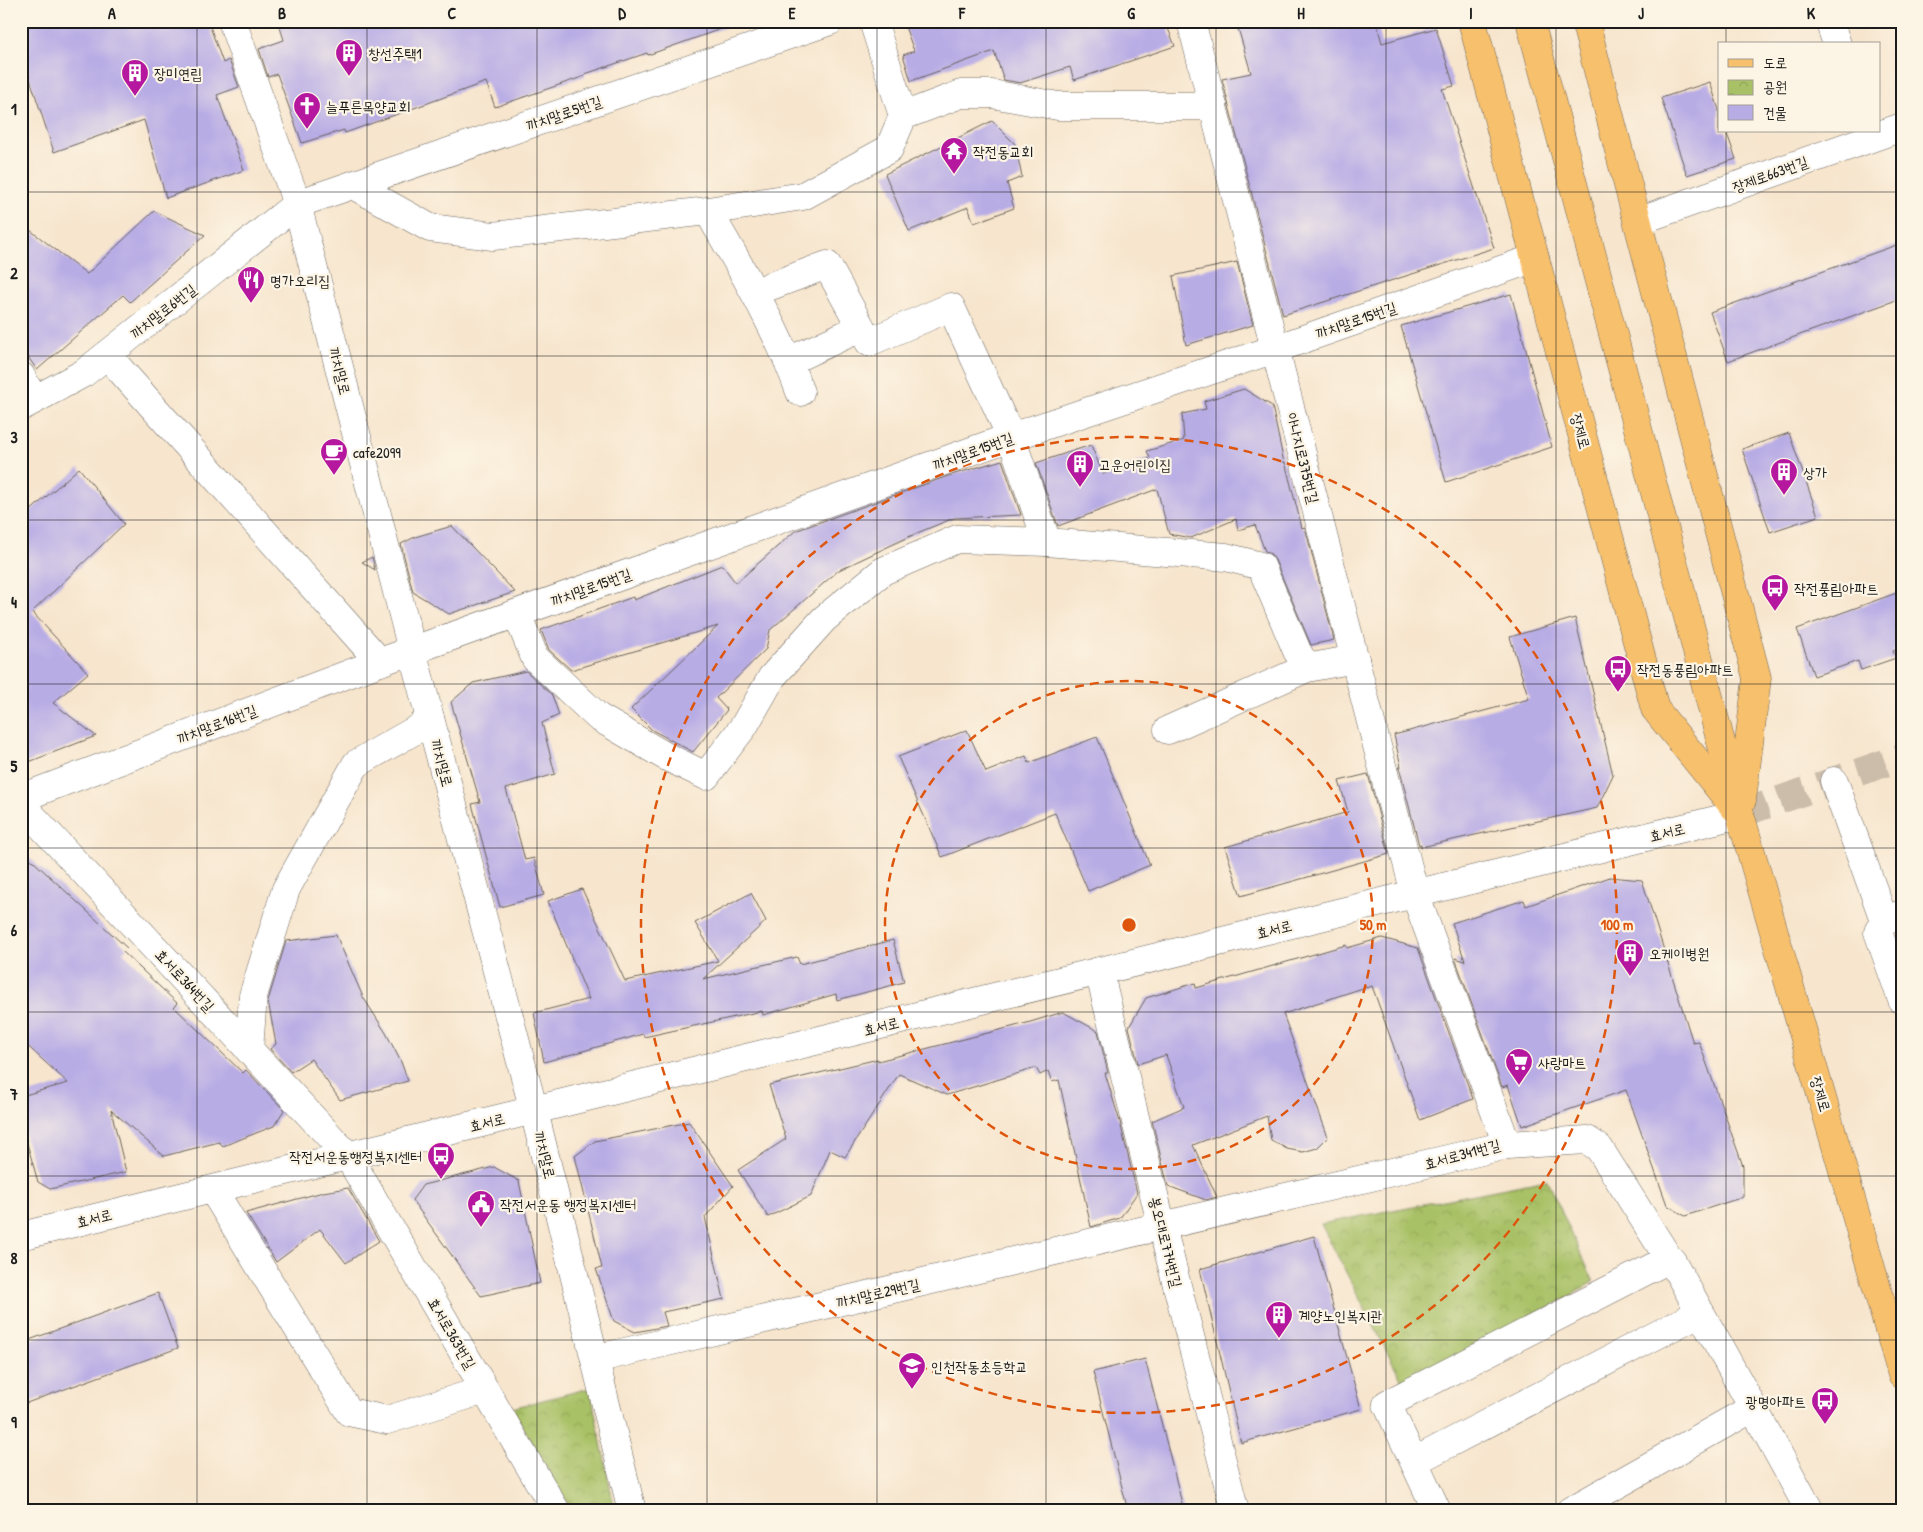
<svg xmlns="http://www.w3.org/2000/svg" width="1923" height="1532" viewBox="0 0 1923 1532" font-family="'Patrick Hand','Poor Story',sans-serif">
<style>
.park{fill:url(#park-crowns);stroke:#626e41}
.building{fill:#b8ace5}
.lines{fill:none;stroke-linecap:round;stroke-linejoin:round}
.minor-tunnel{stroke:#cbbdaa;stroke-width:28;stroke-dasharray:28 14;stroke-linecap:butt}
.minor-casing{stroke:#69625a;stroke-width:29}
.major-casing{stroke:#69625a;stroke-width:29}
.minor{stroke:#fff;stroke-width:28}
.major{stroke:#f7c06c;stroke-width:28}
.grid{fill:none;stroke:#1c1c1c;stroke-width:1;stroke-opacity:0.55}
.ring{fill:none;stroke:#de560d;stroke-width:2.5;stroke-dasharray:9 6}
.labels{text-anchor:middle;dominant-baseline:central;stroke-width:4.5;stroke-linejoin:round;paint-order:stroke}
.poi-label{font-size:15px;fill:#1c1c1c;stroke:#fcf5e5;text-anchor:start}
.street-label{font-size:15px;fill:#1c1c1c;stroke:#fcf5e5}
.centre{fill:#de560d;stroke:#fcf5e5;stroke-width:2.5}
.ring-label{font-size:15px;text-anchor:middle;font-weight:bold;fill:#de560d;stroke:#fcf5e5;stroke-width:4.5;stroke-linejoin:round;paint-order:stroke}
.neatline{fill:none;stroke:#1c1c1c;stroke-width:2}
.grid-label{font-size:16px;text-anchor:middle;font-weight:bold;fill:#1c1c1c}
</style>
<defs>
<pattern id="park-crowns" width="20" height="18" patternUnits="userSpaceOnUse" patternTransform="scale(1.25)"><rect width="20" height="18" fill="#a9c166"/><path d="M2 6a3 3 0 1 1 6 0M12 15a3 3 0 1 1 6 0" fill="none" stroke="#91a558"/></pattern>
</defs>
<rect width="100%" height="100%" fill="#fcf5e5"/>
<filter id="ink" filterUnits="userSpaceOnUse"><feTurbulence type="fractalNoise" baseFrequency=".02" numOctaves="2"/><feDisplacementMap in="SourceGraphic" scale="10" xChannelSelector="R" yChannelSelector="G"/><feConvolveMatrix kernelMatrix="1 2 1 2 8 2 1 2 1" color-interpolation-filters="sRGB"/></filter>
<filter id="wash" filterUnits="userSpaceOnUse"><feTurbulence type="fractalNoise" baseFrequency=".0096" numOctaves="4" result="noise"/><feDisplacementMap in="SourceGraphic" scale="20" xChannelSelector="R" yChannelSelector="G"/><feGaussianBlur stdDeviation="1.12" result="paint"/><feColorMatrix in="noise" values="0 0 0 0 0 0 0 0 0 0 0 0 0 0 0 0 0 1.4 0 .05"/><feComposite in="paint" operator="in"/></filter>
<g filter="url(#wash)">
<rect width="100%" height="100%" fill="#f7e5cd"/>
<g class="park">
<polygon points="1547,1180 1594,1282 1407,1390 1321,1224"/>
<polygon points="590,1388 615,1511 572,1511 512,1408"/>
</g>
<g id="blocks">
<g class="building">
<polygon points="21,21 208,21 223,63 229,60 239,87 217,95 244,170 166,198 144,120 54,152 28,73 21,75"/>
<polygon points="278,21 731,21 732,25 648,55 647,53 585,74 585,76 495,107 486,82 345,133 344,130 302,143 277,74 268,77 259,49 284,40"/>
<polygon points="903,21 1165,21 1175,46 1074,80 1070,67 1020,83 1004,80 994,51 911,81 903,55 914,51"/>
<polygon points="1236,21 1376,21 1382,43 1436,28 1454,86 1442,89 1494,248 1283,315 1222,79 1251,73"/>
<polygon points="1710,82 1719,110 1719,131 1726,131 1736,159 1687,175 1661,98"/>
<polygon points="992,121 1015,144 1022,177 1007,183 1014,208 974,223 968,207 909,231 885,174"/>
<polygon points="154,211 205,235 130,302 123,295 37,370 21,347 21,223 87,274"/>
<polygon points="1902,243 1902,298 1728,361 1710,312"/>
<polygon points="1237,262 1253,325 1186,345 1173,276"/>
<polygon points="1511,294 1552,447 1446,482 1401,326"/>
<polygon points="1244,389 1272,406 1284,463 1285,462 1302,528 1305,527 1334,640 1311,645 1275,560 1271,554 1265,551 1255,525 1238,530 1236,519 1191,538 1169,534 1157,489 1058,526 1036,463 1091,445 1103,474 1150,458 1147,451 1184,440 1182,414 1206,409 1204,401"/>
<polygon points="1789,433 1818,516 1770,532 1742,449"/>
<polygon points="1002,460 1021,515 954,518 917,533 839,570 770,630 766,649 716,698 727,710 693,752 652,730 631,709 718,626 571,670 549,650 541,630 633,597 634,600 722,565 736,583 795,531 948,476"/>
<polygon points="79,468 124,524 32,612 88,673 53,703 96,736 21,765 21,519"/>
<polygon points="452,526 515,592 449,614 413,592 401,544 415,537"/>
<polygon points="372,557 375,570 362,562"/>
<polygon points="1902,591 1902,647 1893,651 1896,658 1861,670 1858,661 1814,676 1797,629"/>
<polygon points="1575,618 1613,775 1597,808 1421,847 1421,844 1419,845 1399,767 1401,767 1394,735 1529,699 1510,637"/>
<polygon points="526,671 552,695 559,715 542,723 555,774 506,789 525,860 534,858 544,895 500,907 472,804 480,802 451,702 473,683"/>
<polygon points="967,730 986,772 1026,756 1029,763 1097,737 1150,865 1088,891 1055,813 942,857 898,757"/>
<polygon points="1368,774 1389,854 1241,896 1225,847 1348,812 1339,781"/>
<polygon points="21,850 127,948 123,952 177,1003 174,1007 243,1073 246,1070 284,1110 274,1126 223,1146 219,1142 164,1156 111,1110 126,1172 50,1189 38,1182 21,1122 21,1096 68,1083 21,1040"/>
<polygon points="1610,877 1642,880 1693,1043 1699,1042 1743,1166 1743,1197 1685,1216 1667,1205 1626,1090 1522,1126 1508,1085 1502,1087 1455,958 1465,961 1452,923 1524,900 1526,906"/>
<polygon points="582,889 625,981 718,961 695,923 751,893 766,921 703,979 797,957 800,964 893,940 904,982 837,1000 836,994 763,1015 762,1011 644,1037 643,1034 544,1062 534,1013 589,999 548,901"/>
<polygon points="336,935 363,997 386,1033 401,1062 408,1081 340,1100 311,1059 291,1072 270,1049 276,1044 268,1001 286,941"/>
<polygon points="1382,938 1418,948 1473,1099 1420,1120 1372,986 1366,988 1366,987 1283,1014 1328,1137 1317,1148 1303,1152 1287,1149 1271,1140 1267,1116 1193,1145 1217,1197 1206,1200 1168,1186 1152,1121 1184,1107 1166,1055 1138,1064 1129,1027 1146,998 1195,983 1196,988 1346,945 1347,948"/>
<polygon points="1063,1012 1098,1031 1108,1073 1105,1073 1120,1122 1137,1193 1120,1218 1091,1227 1059,1080 1052,1082 1048,1071 1040,1075 1036,1068 947,1095 899,1074 845,1157 830,1150 811,1196 768,1217 738,1170 786,1139 769,1085 878,1059 878,1061 1027,1023"/>
<polygon points="689,1122 733,1186 705,1217 724,1299 663,1312 667,1326 635,1332 614,1321 596,1269 602,1268 575,1156 595,1141"/>
<polygon points="494,1167 519,1181 540,1283 481,1296 412,1200 423,1185"/>
<polygon points="348,1188 379,1241 346,1263 320,1229 276,1262 246,1213 323,1192"/>
<polygon points="1314,1236 1361,1409 1241,1443 1200,1269"/>
<polygon points="158,1293 178,1348 21,1405 21,1343"/>
<polygon points="1145,1359 1184,1511 1128,1511 1093,1372"/>
</g>
</g>
</g>
<g filter="url(#ink)">
<use href="#blocks" fill-opacity="0" stroke="#69625a" stroke-width="1"/>
<g class="lines">
<polyline class="minor-tunnel" points="1740,814 1902,757"/>
<defs>
<g id="minor">
<polyline points="232,21 297,204 412,650 534,1111 632,1511"/>
<polyline points="873,21 903,116"/>
<polyline points="1829,21 1837,44"/>
<polyline points="353,185 430,228 493,236 708,211 803,196 889,149 903,116 961,94 992,94 1058,106 1213,106"/>
<path d="M708 211C742 270 777 328 800 392"/>
<polyline points="1638,221 1902,127"/>
<polyline points="755,292 827,265 869,342 951,307 1011,437 1047,542"/>
<polyline points="107,355 380,662"/>
<polyline points="789,361 860,328"/>
<polyline points="21,376 34,400"/>
<polyline points="21,407 84,373 297,204 830,21"/>
<polyline points="517,614 535,658 598,717 665,756 706,776 744,726 772,677 824,619 883,571 957,539 1047,542 1226,557 1261,566 1297,651 1307,668"/>
<polyline points="1168,730 1307,668 1355,659"/>
<polyline points="1834,781 1884,920 1902,914"/>
<polyline points="21,798 380,662 1011,437 1275,349 1535,258"/>
<polyline points="21,804 348,1156 556,1511"/>
<polyline points="1884,920 1878,932 1902,1000"/>
<polyline points="1099,971 1162,1227 1235,1511"/>
<polyline points="249,1050 253,996 286,889 356,764 419,728 430,718"/>
<polyline points="1507,1145 1587,1140 1599,1148 1669,1259 1672,1261 1810,1511"/>
<polyline points="213,1190 349,1412 387,1420 485,1390"/>
<polyline points="21,1236 1740,814"/>
<polyline points="595,1359 1507,1145 1415,894 1191,21"/>
<polyline points="1415,1461 1699,1313"/>
<polyline points="1437,1511 1387,1404 1669,1259"/>
<polyline points="1570,1511 1753,1408"/>
</g>
<g id="major">
<polyline points="1472,21 1655,709 1734,807"/>
<polyline points="1530,21 1740,814 1902,1375"/>
<polyline points="1585,21 1757,678 1742,800"/>
</g>
</defs>
<use href="#minor" class="minor-casing"/>
<use href="#major" class="major-casing"/>
<use href="#minor" class="minor"/>
<use href="#major" class="major"/>
</g>
</g>
<path class="grid" d="M197 21V1511M367 21V1511M537 21V1511M707 21V1511M877 21V1511M1046 21V1511M1216 21V1511M1386 21V1511M1556 21V1511M1726 21V44M1726 131V1511M21 192H1902M21 356H1902M21 520H1902M21 684H1902M21 848H1902M21 1012H1902M21 1176H1902M21 1340H1902"/>
<g class="ring">
<circle cx="1129" cy="925" r="244"/>
<circle cx="1129" cy="925" r="488"/>
</g>
<defs>
<symbol id="building-pin" viewBox="-11 -11 22 30"><path d="M0 17L-7.5 6A9.5 9.5 0 1 1 7.5 6Z" fill="#b5179e" stroke="#fcf5e5"/><path d="M-4-6H4V6H1V3H-1V6H-4ZM-2.5-4.3h1.7v1.8h-1.7ZM.8-4.3h1.7v1.8H.8ZM-2.5-1h1.7V.8h-1.7ZM.8-1h1.7V.8H.8Z" fill="#fff"/></symbol>
<symbol id="church-pin" viewBox="-11 -11 22 30"><path d="M0 17L-7.5 6A9.5 9.5 0 1 1 7.5 6Z" fill="#b5179e" stroke="#fcf5e5"/><path d="M-1.2-6h2.4v3.5h3.3v2.4h-3.3V6h-2.4V-.1h-3.3v-2.4h3.3Z" fill="#fff"/></symbol>
<symbol id="temple-pin" viewBox="-11 -11 22 30"><path d="M0 17L-7.5 6A9.5 9.5 0 1 1 7.5 6Z" fill="#b5179e" stroke="#fcf5e5"/><path d="M0-6L5-2H3V0L6.5 2.5H4V6H1.5V3h-3V6H-4V2.5H-6.5L-3 0V-2H-5Z" fill="#fff"/></symbol>
<symbol id="restaurant-pin" viewBox="-11 -11 22 30"><path d="M0 17L-7.5 6A9.5 9.5 0 1 1 7.5 6Z" fill="#b5179e" stroke="#fcf5e5"/><path d="M-5-6h1v4h1v-4h1v4h1v-4h1v5L-1.5 .5V6h-2V.5L-5-1ZM5-6V6H3V1.5H1.5Q1.5-4 5-6Z" fill="#fff"/></symbol>
<symbol id="cafe-pin" viewBox="-11 -11 22 30"><path d="M0 17L-7.5 6A9.5 9.5 0 1 1 7.5 6Z" fill="#b5179e" stroke="#fcf5e5"/><path d="M-5.5-4.5H6V0H3Q3 3.5 0 3.5H-2.5Q-5.5 3.5-5.5 0ZM3-3.2v2h1.7v-2ZM-6 4.5H4V6H-6Z" fill="#fff"/></symbol>
<symbol id="bus-pin" viewBox="-11 -11 22 30"><path d="M0 17L-7.5 6A9.5 9.5 0 1 1 7.5 6Z" fill="#b5179e" stroke="#fcf5e5"/><path d="M-5-6H5V4H4V6H2V4H-2V6H-4V4H-5ZM-3.5-4V0h7V-4ZM-3.5 1.2v1.5H-2V1.2ZM2 1.2v1.5H3.5V1.2Z" fill="#fff"/></symbol>
<symbol id="supermarket-pin" viewBox="-11 -11 22 30"><path d="M0 17L-7.5 6A9.5 9.5 0 1 1 7.5 6Z" fill="#b5179e" stroke="#fcf5e5"/><path d="M-6-5.5h2.5l.6 2H6L4.5 2H-2.5L-4.4-4H-6ZM-1.5 3.2a1.3 1.3 0 1 0 .1 0ZM3 3.2a1.3 1.3 0 1 0 .1 0Z" fill="#fff"/></symbol>
<symbol id="civic-pin" viewBox="-11 -11 22 30"><path d="M0 17L-7.5 6A9.5 9.5 0 1 1 7.5 6Z" fill="#b5179e" stroke="#fcf5e5"/><path d="M-.6-6.5H3V-4.5H.6V-3L4-1V1h2V6H-6V1h2V-1L-.6-3ZM-1.2 2.5V6h2.4V2.5Z" fill="#fff"/></symbol>
<symbol id="school-pin" viewBox="-11 -11 22 30"><path d="M0 17L-7.5 6A9.5 9.5 0 1 1 7.5 6Z" fill="#b5179e" stroke="#fcf5e5"/><path d="M0-5L7-2L0 1L-7-2ZM-4 1L0 2.5L4 1V4Q0 6-4 4Z" fill="#fff"/></symbol>
</defs>
<g fill-rule="evenodd">
<use href="#building-pin" x="333" y="37" width="32" height="43"/>
<use href="#building-pin" x="119" y="57" width="32" height="43"/>
<use href="#church-pin" x="291" y="90" width="32" height="43"/>
<use href="#temple-pin" x="938" y="135" width="32" height="43"/>
<use href="#restaurant-pin" x="235" y="264" width="32" height="43"/>
<use href="#cafe-pin" x="318" y="436" width="32" height="43"/>
<use href="#building-pin" x="1064" y="448" width="32" height="43"/>
<use href="#building-pin" x="1768" y="456" width="32" height="43"/>
<use href="#bus-pin" x="1759" y="572" width="32" height="43"/>
<use href="#bus-pin" x="1602" y="653" width="32" height="43"/>
<use href="#building-pin" x="1614" y="937" width="32" height="43"/>
<use href="#supermarket-pin" x="1503" y="1046" width="32" height="43"/>
<use href="#bus-pin" x="425" y="1140" width="32" height="43"/>
<use href="#civic-pin" x="465" y="1188" width="32" height="43"/>
<use href="#building-pin" x="1263" y="1299" width="32" height="43"/>
<use href="#school-pin" x="896" y="1350" width="32" height="43"/>
<use href="#bus-pin" x="1809" y="1385" width="32" height="43"/>
</g>
<g class="labels">
<g class="poi-label">
<text x="368" y="53">창선주택1</text>
<text x="154" y="73">장미연립</text>
<text x="326" y="106">늘푸른목양교회</text>
<text x="973" y="151">작전동교회</text>
<text x="270" y="280">명가오리집</text>
<text x="353" y="452">cafe2099</text>
<text x="1099" y="464">고운어린이집</text>
<text x="1803" y="472">상가</text>
<text x="1794" y="588">작전풍림아파트</text>
<text x="1637" y="669">작전동풍림아파트</text>
<text x="1649" y="953">오케이병원</text>
<text x="1538" y="1062">사랑마트</text>
<text x="422" y="1156" text-anchor="end">작전서운동행정복지센터</text>
<text x="500" y="1204">작전서운동 행정복지센터</text>
<text x="1298" y="1315">계양노인복지관</text>
<text x="931" y="1366">인천작동초등학교</text>
<text x="1806" y="1401" text-anchor="end">광명아파트</text>
</g>
<g class="street-label">
<text transform="translate(564 113) rotate(-19)">까치말로5번길</text>
<text transform="translate(1770 174) rotate(-20)">장제로663번길</text>
<text transform="translate(163 311) rotate(-38)">까치말로6번길</text>
<text transform="translate(1356 320) rotate(-19)">까치말로15번길</text>
<text transform="translate(340 371) rotate(76)">까치말로</text>
<text transform="translate(1581 431) rotate(75)">장제로</text>
<text transform="translate(973 451) rotate(-20)">까치말로15번길</text>
<text transform="translate(1303 458) rotate(76)">아나지로375번길</text>
<text transform="translate(591 587) rotate(-20)">까치말로15번길</text>
<text transform="translate(217 724) rotate(-21)">까치말로16번길</text>
<text transform="translate(442 763) rotate(75)">까치말로</text>
<text transform="translate(1667 832) rotate(-14)">효서로</text>
<text transform="translate(1274 929) rotate(-14)">효서로</text>
<text transform="translate(185 980) rotate(47)">효서로364번길</text>
<text transform="translate(881 1026) rotate(-14)">효서로</text>
<text transform="translate(1821 1094) rotate(74)">장제로</text>
<text transform="translate(487 1122) rotate(-14)">효서로</text>
<text transform="translate(1462 1154) rotate(-15)">효서로341번길</text>
<text transform="translate(545 1155) rotate(76)">까치말로</text>
<text transform="translate(94 1218) rotate(-14)">효서로</text>
<text transform="translate(1166 1242) rotate(76)">봉오대로774번길</text>
<text transform="translate(878 1293) rotate(-13)">까치말로29번길</text>
<text transform="translate(452 1333) rotate(60)">효서로363번길</text>
</g>
</g>
<circle cx="1129" cy="925" r="8" class="centre"/>
<g class="ring-label">
<text x="1373" y="930">50 m</text>
<text x="1617" y="930">100 m</text>
</g>
<rect width="1923" height="1532" fill="none" stroke="#fcf5e5" stroke-width="55"/>
<rect x="1718" y="42" width="162" height="90" fill="#fcf5e5" stroke="#a29e95"/>
<rect x="1728" y="59" width="25" height="8" fill="#f7c06c" stroke="#a29e95"/>
<text x="1763" y="68" font-size="15" fill="#1c1c1c">도로</text>
<rect x="1728" y="80" width="25" height="15" fill="url(#park-crowns)" stroke="#a29e95"/>
<text x="1763" y="92" font-size="15" fill="#1c1c1c">공원</text>
<rect x="1728" y="105" width="25" height="15" fill="#b8ace5" stroke="#a29e95"/>
<text x="1763" y="118" font-size="15" fill="#1c1c1c">건물</text>
<rect x="28" y="28" width="1868" height="1476" class="neatline"/>
<g class="grid-label">
<text x="112" y="19">A</text>
<text x="282" y="19">B</text>
<text x="452" y="19">C</text>
<text x="622" y="19">D</text>
<text x="792" y="19">E</text>
<text x="962" y="19">F</text>
<text x="1131" y="19">G</text>
<text x="1301" y="19">H</text>
<text x="1471" y="19">I</text>
<text x="1641" y="19">J</text>
<text x="1811" y="19">K</text>
<text x="14" y="115">1</text>
<text x="14" y="279">2</text>
<text x="14" y="443">3</text>
<text x="14" y="608">4</text>
<text x="14" y="772">5</text>
<text x="14" y="936">6</text>
<text x="14" y="1100">7</text>
<text x="14" y="1264">8</text>
<text x="14" y="1428">9</text>
</g>
</svg>
